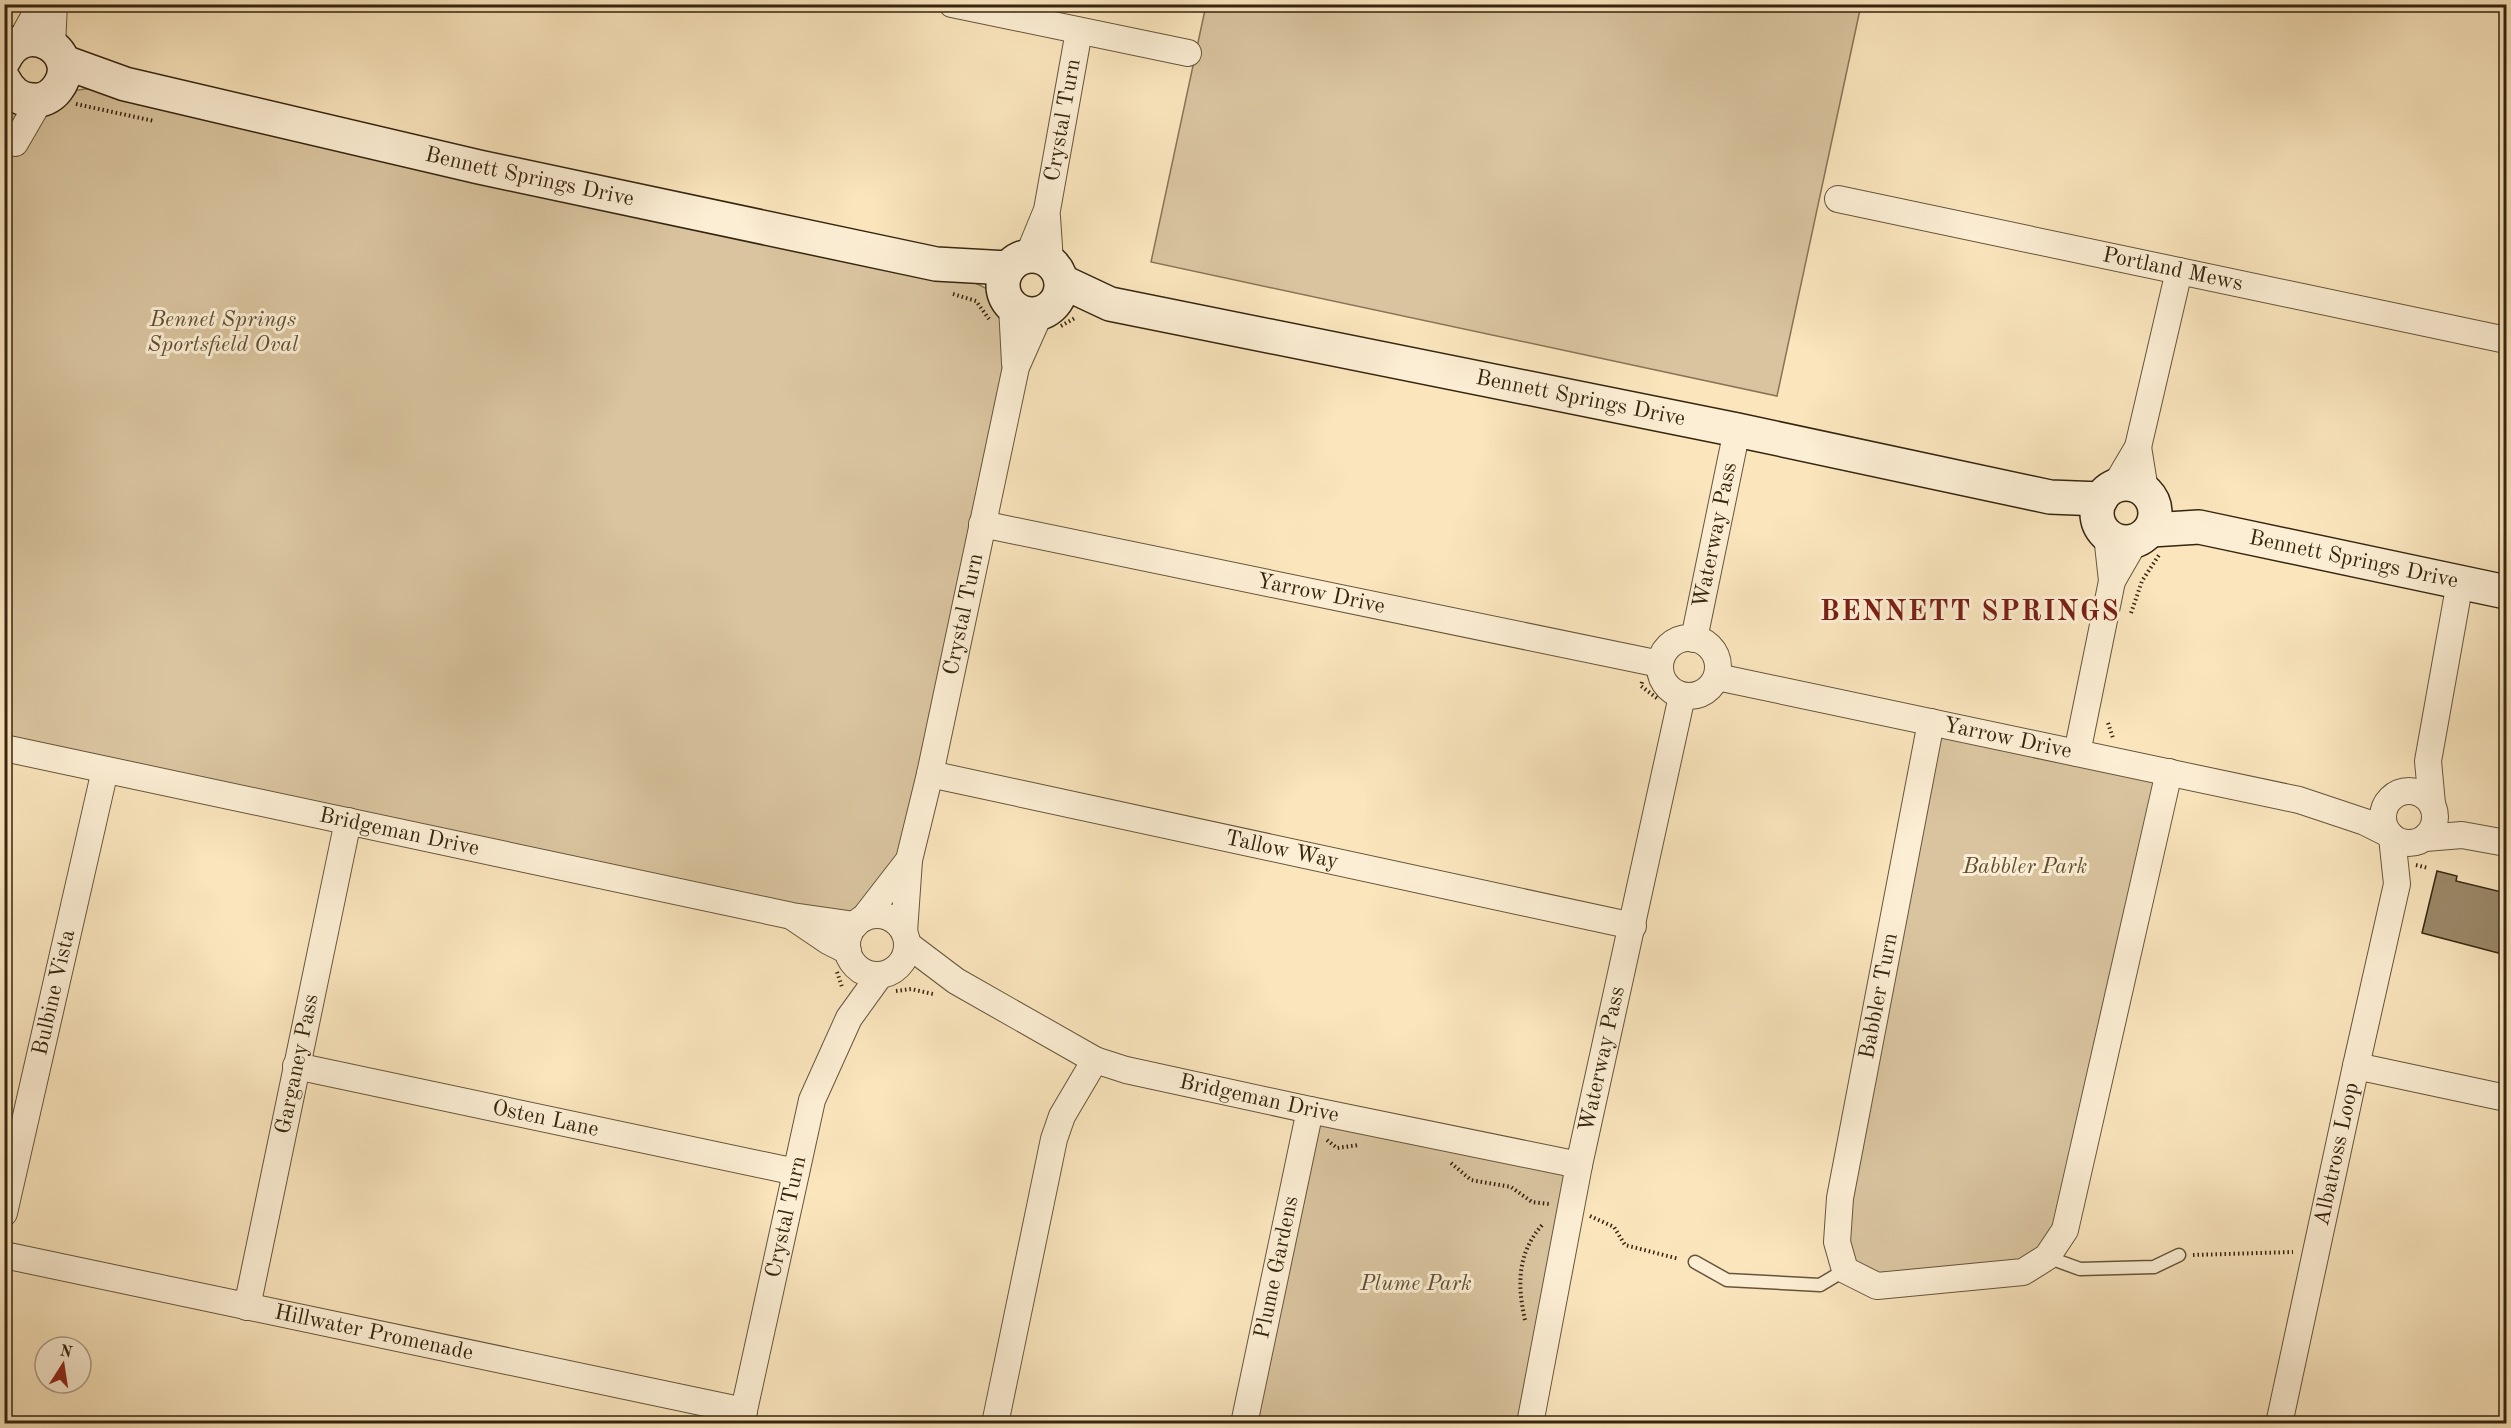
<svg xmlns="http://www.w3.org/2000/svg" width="2511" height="1428" viewBox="0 0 2511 1428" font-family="'Old Standard TT',serif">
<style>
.green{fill:#d9c49f;stroke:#877457;stroke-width:1.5}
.building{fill:#9b8969;stroke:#35250f;stroke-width:1.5}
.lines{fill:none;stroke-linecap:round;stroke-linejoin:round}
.lane-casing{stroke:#66553a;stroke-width:15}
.street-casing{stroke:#66553a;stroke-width:28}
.secondary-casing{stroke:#35250f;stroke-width:36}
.path{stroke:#35250f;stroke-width:4;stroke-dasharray:1.5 3;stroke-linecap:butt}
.lane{stroke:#fceed4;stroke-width:12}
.street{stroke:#fceed4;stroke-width:26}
.secondary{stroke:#fceed4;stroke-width:33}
.labels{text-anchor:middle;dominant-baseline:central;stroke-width:6;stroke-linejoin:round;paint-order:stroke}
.street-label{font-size:22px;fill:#35250f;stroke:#fceed4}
.park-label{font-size:22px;font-style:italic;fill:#5e4d33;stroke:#fceed4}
.district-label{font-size:28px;font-weight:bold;letter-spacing:1.5px;fill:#7a1f14;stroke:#fceed4}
</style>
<rect width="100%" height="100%" fill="#fae5bd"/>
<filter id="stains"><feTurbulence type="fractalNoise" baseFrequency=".00333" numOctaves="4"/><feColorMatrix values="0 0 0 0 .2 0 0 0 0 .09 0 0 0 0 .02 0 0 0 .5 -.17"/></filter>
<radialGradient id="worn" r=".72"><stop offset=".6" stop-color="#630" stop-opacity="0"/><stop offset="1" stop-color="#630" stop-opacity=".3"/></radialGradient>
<g class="green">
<polygon points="1206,5 1861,5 1777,396 1151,262"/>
<polygon points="4,80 54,93 125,84 936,264 1006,298 1016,367 909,860 864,918 5,748"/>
<polygon points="1931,722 2169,772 2047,1257 1877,1286 1845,1270 1840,1198"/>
<polygon points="1310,1110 1579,1165 1530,1423 1244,1424"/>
</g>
<polygon class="building" points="2437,871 2457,876 2456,881 2506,893 2506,955 2422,933"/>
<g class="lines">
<defs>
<g id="lane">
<polyline points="2047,1257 2080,1269 2154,1267 2179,1255"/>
<polyline points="1695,1262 1727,1280 1820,1285 1845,1270"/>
</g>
<g id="street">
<polyline points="952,4 1188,53"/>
<polyline points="20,42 41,4"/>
<polyline points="52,45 54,4"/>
<polyline points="15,143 40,100"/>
<path id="s1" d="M1838 199 2506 340"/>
<polyline points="1047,217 1050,262"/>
<path id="s2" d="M1028 256 1047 210 1079 31"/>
<polyline points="1012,306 1015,363"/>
<polyline points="2138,447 2145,490"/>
<polyline points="2115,486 2138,447 2179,271"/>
<path id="s3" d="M982 524 1660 664"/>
<polyline points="2112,581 2135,541"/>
<circle cx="1689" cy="667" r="29"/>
<path id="s4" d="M1694 639 1737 430"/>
<path id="s5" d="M1717 677 2299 800 2365 822 2389 834"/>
<polyline points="1931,722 1840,1198 1837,1242 1845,1270 1877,1286 2023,1272 2047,1257 2065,1230 2169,772"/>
<path id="s6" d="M4 748 792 916 855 925"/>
<polyline points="2077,753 2112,581 2107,535"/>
<path id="s7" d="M930 774 1633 926"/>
<circle cx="2409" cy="817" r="26"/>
<polyline points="2432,804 2428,761 2460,582"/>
<polyline points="2425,838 2462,835 2506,843"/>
<circle cx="877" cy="945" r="30"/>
<polyline points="794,918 828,941 848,951"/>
<polyline points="864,918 909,860"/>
<path id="s8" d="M904 932 909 860 930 774 1016 367 1040 313"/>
<path id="s9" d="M907 944 956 981 1095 1060 1126 1070 1310 1110 1579 1165"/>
<path id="s10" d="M296 1066 796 1172"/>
<polyline points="2356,1066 2506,1098"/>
<path id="s11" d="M4 1213 105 770"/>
<path id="s12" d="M4 1255 744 1411"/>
<path id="s13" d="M247 1307 348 821"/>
<path id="s14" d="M741 1424 812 1100 849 1018 880 975"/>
<polyline points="995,1424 1054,1139 1062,1116 1095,1060"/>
<path id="s15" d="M1244 1424 1310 1110"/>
<path id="s16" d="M1530 1424 1579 1165 1682 696"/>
<path id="s17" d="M2279 1424 2356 1066 2397 884 2392 837"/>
</g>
<g id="secondary">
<path d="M4 60C25 15 85 53 57 89 51 97 42 101 33 100 19 100 10 92 4 80"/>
<path id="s18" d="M64 62 125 84 479 167 936 264 1008 268"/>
<circle cx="1032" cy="285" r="29"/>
<path id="s19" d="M1061 281 1110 304 1737 430 2050 497 2101 499"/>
<circle cx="2126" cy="513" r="29"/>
<path id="s20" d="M2151 530 2199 527 2506 592"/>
</g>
</defs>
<use href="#lane" class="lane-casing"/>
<use href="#street" class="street-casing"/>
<use href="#secondary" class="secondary-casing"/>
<g class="path">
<polyline points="76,104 154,121"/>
<polyline points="953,294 976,301 989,319"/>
<polyline points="1061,326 1075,318"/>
<polyline points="2131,613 2142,581 2159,555"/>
<polyline points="1642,682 1641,686 1658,699"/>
<polyline points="2108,723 2113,738"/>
<polyline points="2416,865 2428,868"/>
<polyline points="837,972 842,987"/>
<polyline points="896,991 911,989 933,994"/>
<polyline points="1327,1140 1337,1148 1359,1145"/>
<polyline points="1451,1163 1471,1180 1511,1187 1532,1202 1549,1204"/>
<polyline points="1590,1216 1614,1227 1625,1245 1679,1259"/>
<polyline points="2193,1255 2293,1252"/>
<path d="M1525 1320C1517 1284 1517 1252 1544 1223"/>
</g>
<use href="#lane" class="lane"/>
<use href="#street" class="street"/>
<use href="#secondary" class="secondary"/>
</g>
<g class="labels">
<g class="street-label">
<text stroke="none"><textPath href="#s2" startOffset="141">Crystal Turn</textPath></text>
<text stroke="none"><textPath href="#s18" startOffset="480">Bennett Springs Drive</textPath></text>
<text stroke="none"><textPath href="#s1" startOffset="342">Portland Mews</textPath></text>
<text stroke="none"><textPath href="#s19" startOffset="534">Bennett Springs Drive</textPath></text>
<text stroke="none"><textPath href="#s4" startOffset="106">Waterway Pass</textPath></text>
<text stroke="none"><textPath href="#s20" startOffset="206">Bennett Springs Drive</textPath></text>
<text stroke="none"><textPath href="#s3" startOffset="346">Yarrow Drive</textPath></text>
<text stroke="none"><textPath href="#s8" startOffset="324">Crystal Turn</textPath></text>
<text stroke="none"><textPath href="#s5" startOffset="297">Yarrow Drive</textPath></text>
<text stroke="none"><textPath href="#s6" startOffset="404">Bridgeman Drive</textPath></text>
<text stroke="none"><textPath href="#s7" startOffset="360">Tallow Way</textPath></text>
<text stroke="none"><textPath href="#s11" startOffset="226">Bulbine Vista</textPath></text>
<text transform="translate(1879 996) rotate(-79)">Babbler Turn</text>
<text stroke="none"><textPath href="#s16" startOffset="372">Waterway Pass</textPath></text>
<text stroke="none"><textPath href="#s13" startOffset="248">Garganey Pass</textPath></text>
<text stroke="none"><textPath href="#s9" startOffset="390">Bridgeman Drive</textPath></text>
<text stroke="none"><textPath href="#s10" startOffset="255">Osten Lane</textPath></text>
<text stroke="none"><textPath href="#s17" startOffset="276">Albatross Loop</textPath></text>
<text stroke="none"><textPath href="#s14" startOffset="212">Crystal Turn</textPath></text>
<text stroke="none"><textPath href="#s15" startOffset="160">Plume Gardens</textPath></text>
<text stroke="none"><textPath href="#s12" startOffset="378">Hillwater Promenade</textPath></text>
</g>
<g class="park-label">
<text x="223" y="320">Bennet Springs<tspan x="223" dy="25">Sportsfield Oval</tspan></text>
<text x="2025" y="867">Babbler Park</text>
<text x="1416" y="1284">Plume Park</text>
</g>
<g class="district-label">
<text x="1970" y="613">BENNETT SPRINGS</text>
</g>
</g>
<rect width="2511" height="1428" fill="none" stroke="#fae5bd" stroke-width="24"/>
<rect x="6" y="6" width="2499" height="1416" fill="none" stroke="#35250f" stroke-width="3"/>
<rect x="12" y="12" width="2487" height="1404" fill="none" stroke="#35250f" stroke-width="1.5"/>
<g transform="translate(63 1365) rotate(12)"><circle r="28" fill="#fceed4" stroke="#ac9e85" stroke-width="1.5"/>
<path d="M0-4.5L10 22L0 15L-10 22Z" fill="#8f2418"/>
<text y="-9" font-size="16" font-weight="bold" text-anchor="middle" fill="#35250f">N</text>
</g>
<rect width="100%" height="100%" filter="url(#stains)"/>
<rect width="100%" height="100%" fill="url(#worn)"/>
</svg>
